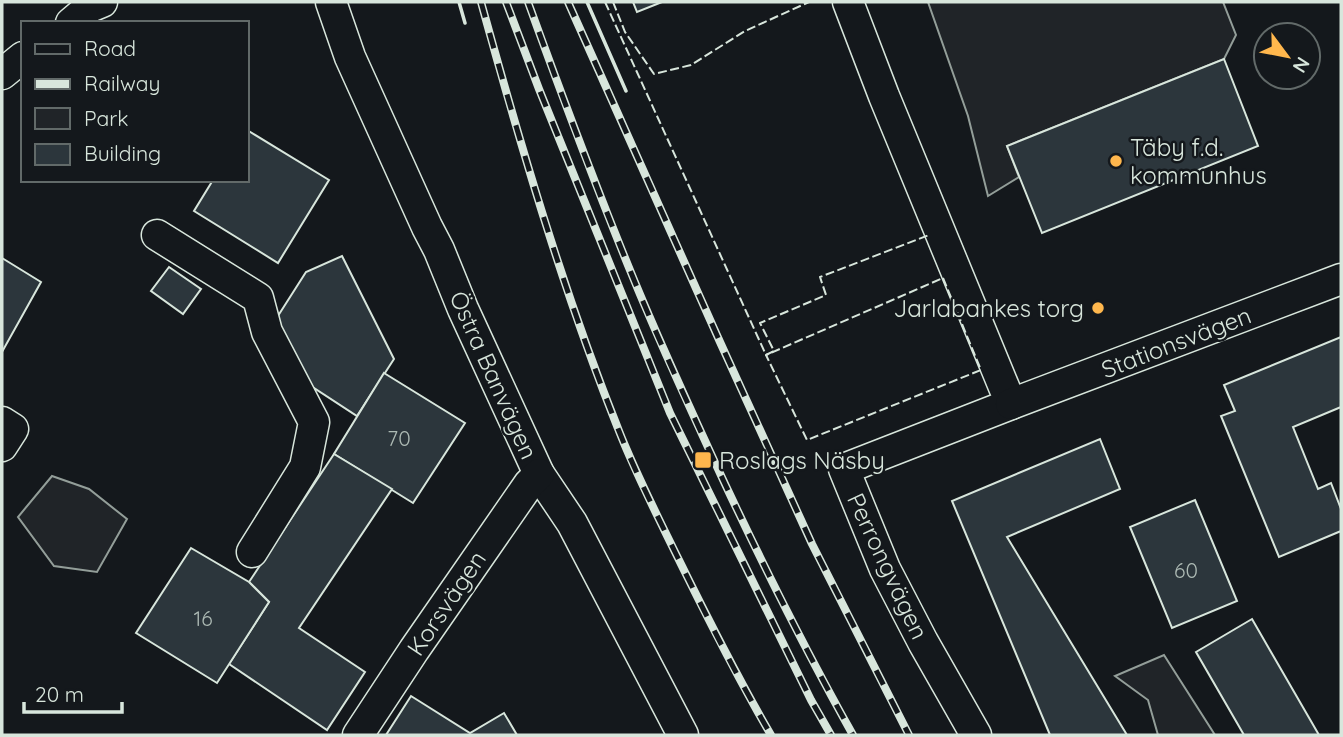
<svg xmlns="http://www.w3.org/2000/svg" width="1343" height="737" viewBox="0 0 1343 737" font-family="Quicksand,sans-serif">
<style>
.green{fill:#202428;stroke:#939e99;stroke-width:2}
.building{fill:#2c363c;stroke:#d8e6dc;stroke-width:2}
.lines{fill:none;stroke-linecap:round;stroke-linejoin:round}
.street-casing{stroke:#d8e6dc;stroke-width:33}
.street{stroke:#14181c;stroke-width:30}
.rail-casing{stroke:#d8e6dc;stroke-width:8}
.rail{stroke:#14181c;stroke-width:5;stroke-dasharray:16;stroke-linecap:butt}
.fence{stroke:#d8e6dc;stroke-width:2;stroke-dasharray:9 3.5;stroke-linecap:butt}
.wall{stroke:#d8e6dc;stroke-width:3.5}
.poi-dot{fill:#ffb74d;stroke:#14181c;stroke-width:2.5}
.labels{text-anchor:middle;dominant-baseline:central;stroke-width:5;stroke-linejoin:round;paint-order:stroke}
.number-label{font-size:21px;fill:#adbab4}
.poi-label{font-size:24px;fill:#d8e6dc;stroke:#14181c;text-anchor:start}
.street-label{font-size:24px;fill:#d8e6dc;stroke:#14181c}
</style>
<rect width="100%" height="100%" fill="#14181c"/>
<g class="green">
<polygon points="928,2 1223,2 1236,35 1224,59 1007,146 1019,177 988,196 968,116"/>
<polygon points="52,476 89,489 127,519 97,572 54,566 18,517"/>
<polygon points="1164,655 1215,735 1158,735 1148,700 1115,676"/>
</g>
<g class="building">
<polygon points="633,2 662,2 637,12"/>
<polygon points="1224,59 1258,146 1042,233 1007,146"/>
<polygon points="247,130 329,180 278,263 194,211 213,180 247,180"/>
<polygon points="342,256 394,359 357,416 308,384 276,319 306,272"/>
<polygon points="2,258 41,282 2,352"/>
<polygon points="169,267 201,289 183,314 151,291"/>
<polygon points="1341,337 1341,407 1293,427 1318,489 1331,483 1341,509 1341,531 1279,557 1221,416 1235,411 1224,385"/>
<polygon points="384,373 465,423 413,503 334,454"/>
<polygon points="1100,439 1120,489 1007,537 1127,735 1050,735 952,501"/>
<polygon points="334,454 392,489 299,628 365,672 327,730 229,664 269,602 249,582"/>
<polygon points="1195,500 1237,601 1172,628 1130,527"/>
<polygon points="191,548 249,582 269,602 217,683 136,633"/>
<polygon points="1252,619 1319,735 1244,735 1196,652"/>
<polygon points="411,696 470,733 504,713 517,735 386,735"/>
</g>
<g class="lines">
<defs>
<g id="street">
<polyline points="331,2 350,57 427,227 439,250 463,309 539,474 572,523 683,735"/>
<polyline points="848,2 884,96 1011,404 844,469 885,569 923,642 976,735"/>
<polyline points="71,23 90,7 102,2"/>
<polyline points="2,74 23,57"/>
<polyline points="157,235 258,298 267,332 314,422 305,467 252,552"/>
<polyline points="1011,404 1341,279"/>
<polyline points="2,422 13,429 2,446"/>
<polyline points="358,735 414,650 529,484 539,474"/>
</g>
</defs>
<use href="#street" class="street-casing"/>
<use href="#street" class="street"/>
<defs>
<g id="rail">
<path d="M481 2C521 147 563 291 619 431 636 474 657 515 677 556 707 617 737 677 771 735"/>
<polyline points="506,2 539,89 670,413 811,700 831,735"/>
<path d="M528 2C561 93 595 185 632 275 661 346 693 415 725 484 765 569 807 653 853 735"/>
<polyline points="568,2 720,342 812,544 909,735"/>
</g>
</defs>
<use href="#rail" class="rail-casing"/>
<use href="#rail" class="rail"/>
<g class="fence">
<polyline points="605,2 766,355 774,351 760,323 826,295 820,277 929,235"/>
<polyline points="613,2 625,32 654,74 691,65 745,31 809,2"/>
<polygon points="943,278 981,370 807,440 766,355"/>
</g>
<g class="wall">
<polyline points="459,2 465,23"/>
<polyline points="587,2 626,91"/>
</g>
</g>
<g class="poi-dot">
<circle cx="1116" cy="161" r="7"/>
<circle cx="1098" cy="308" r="7"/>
<rect x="694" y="451" width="18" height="18" rx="3.5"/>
</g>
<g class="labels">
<g class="number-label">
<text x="399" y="438">70</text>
<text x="1186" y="570">60</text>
<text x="203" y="618">16</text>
</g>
<g class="poi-label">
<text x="1130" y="147">Täby f.d.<tspan x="1130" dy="28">kommunhus</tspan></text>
<text x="1084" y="308" text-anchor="end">Jarlabankes torg</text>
<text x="719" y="460">Roslags Näsby</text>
</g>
<g class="street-label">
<text transform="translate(1176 342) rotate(-21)">Stationsvägen</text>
<text transform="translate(494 375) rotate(66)">Östra Banvägen</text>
<text transform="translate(888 566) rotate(65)">Perrongvägen</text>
<text transform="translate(446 603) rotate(-56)">Korsvägen</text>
</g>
</g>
<rect width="1343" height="737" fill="none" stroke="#d8e6dc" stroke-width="7"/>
<rect x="21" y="21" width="228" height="161" fill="#14181c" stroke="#626a69" stroke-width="2"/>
<rect x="35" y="44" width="35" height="10" fill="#14181c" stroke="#626a69" stroke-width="2"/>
<text x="84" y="56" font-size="21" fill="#d8e6dc">Road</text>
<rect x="35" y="79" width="35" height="10" fill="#d8e6dc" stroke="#626a69" stroke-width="2"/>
<text x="84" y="91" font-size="21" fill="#d8e6dc">Railway</text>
<rect x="35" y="108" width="35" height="21" fill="#202428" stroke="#626a69" stroke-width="2"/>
<text x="84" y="126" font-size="21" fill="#d8e6dc">Park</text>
<rect x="35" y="144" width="35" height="21" fill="#2c363c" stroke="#626a69" stroke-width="2"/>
<text x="84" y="161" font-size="21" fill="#d8e6dc">Building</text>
<g transform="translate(1287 56) rotate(122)"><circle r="33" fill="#14181c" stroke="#626a69" stroke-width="2"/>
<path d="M0-5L12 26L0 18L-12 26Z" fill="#ffb74d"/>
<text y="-10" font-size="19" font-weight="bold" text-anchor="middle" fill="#d8e6dc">N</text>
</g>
<path d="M24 702v10h98v-10" fill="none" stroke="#d8e6dc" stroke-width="3.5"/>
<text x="35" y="702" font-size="21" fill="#d8e6dc" stroke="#14181c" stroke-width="5" paint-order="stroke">20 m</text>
</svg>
